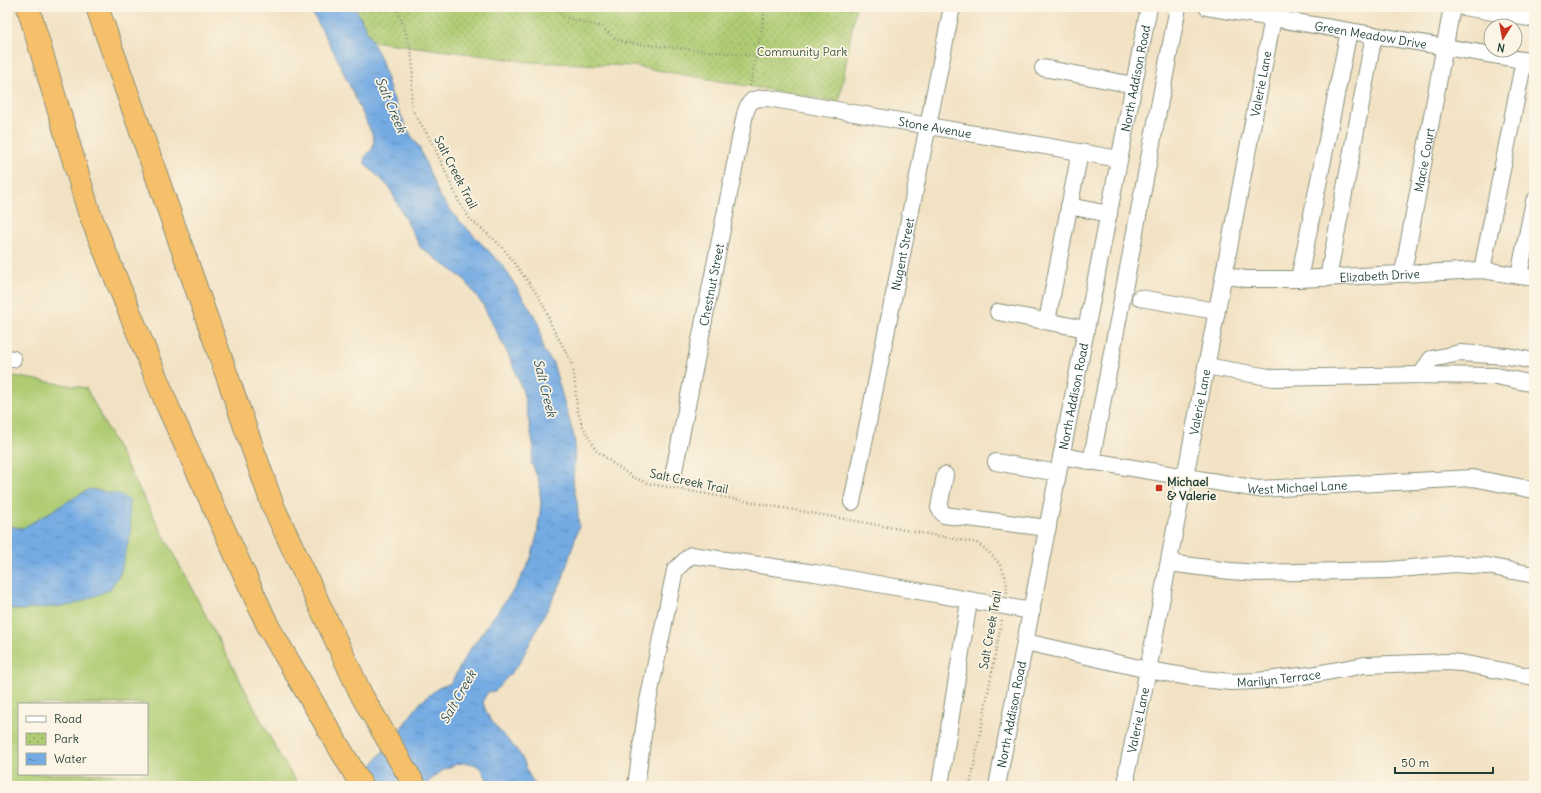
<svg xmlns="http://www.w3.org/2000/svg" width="1541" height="793" viewBox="0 0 1541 793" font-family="Delius,sans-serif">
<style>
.grass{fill:#afcc73;stroke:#678454;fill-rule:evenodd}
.park{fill:url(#park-dots);stroke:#678454}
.water{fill:url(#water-ripples);stroke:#4a748c}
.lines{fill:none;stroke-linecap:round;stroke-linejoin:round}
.minor-casing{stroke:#88907c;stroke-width:18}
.highway-casing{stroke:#88907c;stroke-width:24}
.path{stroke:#88907c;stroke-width:2.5;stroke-dasharray:1 3;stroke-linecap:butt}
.minor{stroke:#fff;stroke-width:16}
.highway{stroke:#f6c06b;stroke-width:22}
.poi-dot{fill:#c8321e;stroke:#fcf5e5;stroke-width:1.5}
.labels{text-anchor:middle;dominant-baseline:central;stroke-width:3.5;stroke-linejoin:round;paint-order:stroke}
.street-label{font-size:12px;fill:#1f3d34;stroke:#fcf5e5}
.park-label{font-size:12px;fill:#3c5a41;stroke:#fcf5e5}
.poi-label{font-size:12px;font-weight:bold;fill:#1f3d34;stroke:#fcf5e5;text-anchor:start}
.water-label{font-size:13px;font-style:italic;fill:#345860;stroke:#fcf5e5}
</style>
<defs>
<pattern id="park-dots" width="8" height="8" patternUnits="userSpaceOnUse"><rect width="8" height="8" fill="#afcc73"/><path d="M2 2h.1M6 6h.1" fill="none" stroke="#8ea75f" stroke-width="1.8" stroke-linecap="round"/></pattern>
<pattern id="water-ripples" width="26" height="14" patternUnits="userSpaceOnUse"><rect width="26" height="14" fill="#74abe3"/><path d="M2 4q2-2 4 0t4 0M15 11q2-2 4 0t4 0" fill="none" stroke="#5f8cb9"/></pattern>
</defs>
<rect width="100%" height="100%" fill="#fcf5e5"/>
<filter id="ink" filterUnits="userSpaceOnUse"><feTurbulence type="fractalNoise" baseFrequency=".025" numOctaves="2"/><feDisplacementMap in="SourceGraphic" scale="8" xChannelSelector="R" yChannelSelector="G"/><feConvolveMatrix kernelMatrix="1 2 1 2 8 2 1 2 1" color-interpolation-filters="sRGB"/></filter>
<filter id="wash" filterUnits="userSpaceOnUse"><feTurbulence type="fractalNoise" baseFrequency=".012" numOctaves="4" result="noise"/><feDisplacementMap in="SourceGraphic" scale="16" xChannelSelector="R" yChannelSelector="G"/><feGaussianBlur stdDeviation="0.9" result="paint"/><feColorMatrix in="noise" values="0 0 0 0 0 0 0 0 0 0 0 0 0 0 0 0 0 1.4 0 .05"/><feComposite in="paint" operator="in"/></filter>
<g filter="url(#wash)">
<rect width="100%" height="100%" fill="#f2e2c4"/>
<path class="grass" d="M7 375 86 388 281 758 299 786H7ZM19 704H147V774H19Z"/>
<polygon class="park" points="355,7 856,7 839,102 633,66 530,62 372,41"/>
<g class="water">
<path d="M309 7H355L381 59 391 93 407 129 420 149 439 195 456 217 503 266 539 323 543 350 553 363 575 440 573 484 577 501 579 526 562 581 519 664 495 691 488 692 483 700C486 724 509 737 521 756 528 767 526 775 537 786H491C487 781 485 774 482 770 466 752 436 772 425 786H356L421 702 438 688 451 683 468 652 517 585 531 558 537 535 541 504 539 481 531 462 534 448 523 392 510 358 483 305 464 279 420 247 389 187 365 164 364 158 373 148 374 138 334 52Z"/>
<polygon points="89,489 118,494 129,500 131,533 120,574 109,590 72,605 21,610 7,608 7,526 23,528"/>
</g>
</g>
<g filter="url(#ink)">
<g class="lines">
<defs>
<g id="minor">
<path id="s1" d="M1207 7 1534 62"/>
<polyline points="1463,7 1534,19"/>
<polyline points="1043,68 1134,85"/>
<polyline points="1069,206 1109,214"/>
<polyline points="1482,270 1524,60"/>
<path id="s2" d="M1403 273 1452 7"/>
<path id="s3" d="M1224 275 1246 279H1299L1482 270 1534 278"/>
<polyline points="1519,275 1534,201"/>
<polyline points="1328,278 1374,35"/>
<polyline points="1299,279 1349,31"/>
<polyline points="1140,298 1216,311"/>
<polyline points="998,312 1086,329"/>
<polyline points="1047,321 1080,152"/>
<polyline points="7,358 13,359"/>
<polyline points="1206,366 1274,378 1421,375 1496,376 1534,384"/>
<polyline points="1421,375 1431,359 1460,353 1507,356 1534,361"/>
<path id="s4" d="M1061 456 1258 489 1473 478 1534 490"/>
<polyline points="996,462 1058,473"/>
<polyline points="1091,462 1178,7"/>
<path id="s5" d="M674 471 745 114C749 100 753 98 768 98L1119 159"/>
<polyline points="945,475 939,508 944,515 1048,528"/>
<path id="s6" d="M852 502 952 7"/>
<polyline points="1169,563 1230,571 1259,573 1389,570 1454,564 1487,566 1534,575"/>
<path id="s7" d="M1026 642 1148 670 1202 679 1231 682 1257 681 1310 675 1365 665 1447 662 1461 663 1534 677"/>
<polyline points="636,786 647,706 675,570 691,555 815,573 1032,611"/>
<polyline points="940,786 969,601"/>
<path id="s8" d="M997 786 1149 7"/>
<path id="s9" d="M1127 786V771L1148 670 1273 18"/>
</g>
<g id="highway">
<polyline points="28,7 89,212 168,407 269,628 362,786"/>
<polyline points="97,7 273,506 362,696 415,786"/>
</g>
</defs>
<use href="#minor" class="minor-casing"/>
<use href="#highway" class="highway-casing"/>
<g class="path">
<path d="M396 7 405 30 411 51 413 68 411 102 413 111 433 144 460 204 470 219 498 243 507 253 537 294 545 308 552 327 571 361 574 374 577 409 582 425 596 450 611 462 634 478 651 484 977 543C995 556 1008 569 1007 593"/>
<polyline points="556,7 558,11 564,17 601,27 618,40 628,43 756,56"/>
<polyline points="750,86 766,7"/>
<polyline points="970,786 1002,619"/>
</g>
<use href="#minor" class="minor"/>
<use href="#highway" class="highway"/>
</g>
</g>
<rect class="poi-dot" x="1155" y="484" width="8" height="8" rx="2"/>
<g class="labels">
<g class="street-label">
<text stroke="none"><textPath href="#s1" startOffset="166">Green Meadow Drive</textPath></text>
<text stroke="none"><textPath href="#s8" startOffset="721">North Addison Road</textPath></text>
<text stroke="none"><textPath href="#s9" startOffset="715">Valerie Lane</textPath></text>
<text stroke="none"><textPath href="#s5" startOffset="565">Stone Avenue</textPath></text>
<text stroke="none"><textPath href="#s2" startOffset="115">Macie Court</textPath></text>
<text transform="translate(456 172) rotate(63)">Salt Creek Trail</text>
<text stroke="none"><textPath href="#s6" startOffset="253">Nugent Street</textPath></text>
<text stroke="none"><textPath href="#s3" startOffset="156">Elizabeth Drive</textPath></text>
<text stroke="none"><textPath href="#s5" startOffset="190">Chestnut Street</textPath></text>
<text stroke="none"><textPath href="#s8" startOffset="397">North Addison Road</textPath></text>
<text stroke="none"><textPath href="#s9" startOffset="391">Valerie Lane</textPath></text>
<text transform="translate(689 481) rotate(12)">Salt Creek Trail</text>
<text stroke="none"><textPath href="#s4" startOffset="239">West Michael Lane</textPath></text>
<text transform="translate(990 630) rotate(-80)">Salt Creek Trail</text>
<text stroke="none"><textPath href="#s7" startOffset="257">Marilyn Terrace</textPath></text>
<text stroke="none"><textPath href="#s8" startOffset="73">North Addison Road</textPath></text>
<text stroke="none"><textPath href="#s9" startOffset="67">Valerie Lane</textPath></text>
</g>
<g class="park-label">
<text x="802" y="51">Community Park</text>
</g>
<g class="poi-label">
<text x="1167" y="481">Michael<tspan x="1167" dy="14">&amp; Valerie</tspan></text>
</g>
<g class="water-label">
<text transform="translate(391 105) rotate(67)">Salt Creek</text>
<text transform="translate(545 388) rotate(76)">Salt Creek</text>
<text transform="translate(458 697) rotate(-60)">Salt Creek</text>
</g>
</g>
<rect width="1541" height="793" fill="none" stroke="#fcf5e5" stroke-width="24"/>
<rect x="18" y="703" width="130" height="72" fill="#fcf5e5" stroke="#a4ab9e"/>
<rect x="26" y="716" width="20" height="6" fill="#ffffff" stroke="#a4ab9e"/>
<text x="54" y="723" font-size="12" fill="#1f3d34">Road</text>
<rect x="26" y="733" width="20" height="12" fill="url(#park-dots)" stroke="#a4ab9e"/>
<text x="54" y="743" font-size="12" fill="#1f3d34">Park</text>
<rect x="26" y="753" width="20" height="12" fill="url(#water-ripples)" stroke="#a4ab9e"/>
<text x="54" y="763" font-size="12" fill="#1f3d34">Water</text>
<g transform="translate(1503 38) rotate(191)"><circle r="19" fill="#fcf5e5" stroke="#a4ab9e"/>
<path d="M0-3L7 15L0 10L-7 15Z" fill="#c8321e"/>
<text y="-6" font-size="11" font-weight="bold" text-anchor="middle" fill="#1f3d34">N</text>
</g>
<path d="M1395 767v6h98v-6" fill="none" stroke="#1f3d34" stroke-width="2"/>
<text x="1401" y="767" font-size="12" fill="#1f3d34" stroke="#fcf5e5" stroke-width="3" paint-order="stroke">50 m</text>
</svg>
